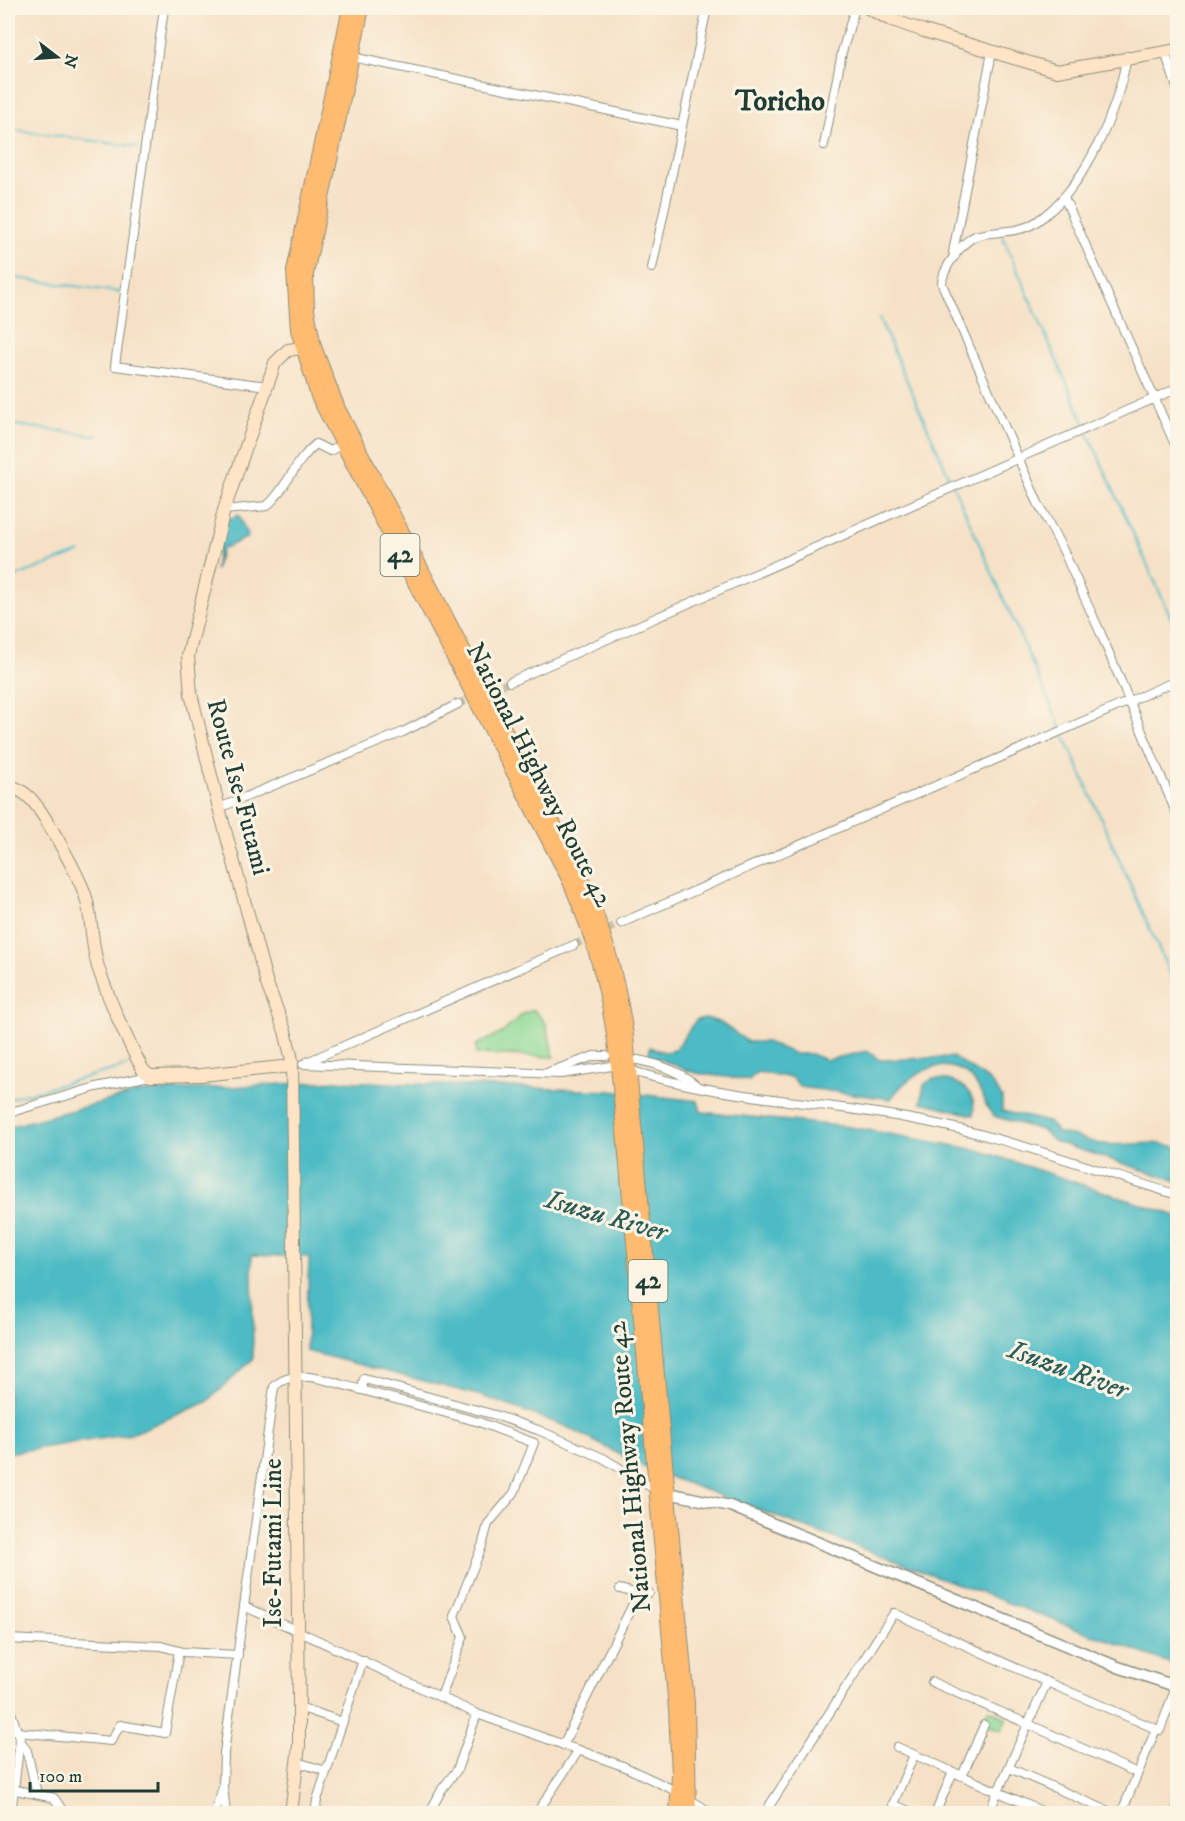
<svg xmlns="http://www.w3.org/2000/svg" width="1185" height="1821" viewBox="0 0 1185 1821" font-family="'IM FELL DW Pica',serif">
<style>
.green{fill:#8fda98;stroke:#578c66;stroke-width:1.5}
.water{fill:#4dbbc5;stroke:#367c7c;stroke-width:1.5}
.lines{fill:none;stroke-linecap:round;stroke-linejoin:round}
.stream{stroke:#4dbbc5;stroke-width:2}
.minor-tunnel{stroke:#cbc0aa;stroke-width:8;stroke-dasharray:8 4;stroke-linecap:butt}
.minor-casing{stroke:#8a8f7e;stroke-width:10}
.tertiary-casing{stroke:#8a8f7e;stroke-width:13}
.secondary-casing{stroke:#8a8f7e;stroke-width:14}
.trunk-casing{stroke:#8a8f7e;stroke-width:16}
.minor{stroke:#fff;stroke-width:8}
.tertiary{stroke:#fff;stroke-width:10}
.secondary{stroke:#ffe4c6;stroke-width:12}
.trunk{stroke:#febb71;stroke-width:14}
.labels{text-anchor:middle;dominant-baseline:central;stroke-width:6;stroke-linejoin:round;paint-order:stroke}
.shield{fill:#fcf5e5;stroke:#617469;stroke-width:1.5}
.shield-label{font-size:24px;font-weight:bold;fill:#1f3d34}
.street-label{font-size:26px;fill:#1f3d34;stroke:#fcf5e5}
.water-label{font-size:27px;font-style:italic;fill:#2a5c58;stroke:#fcf5e5}
.quarter-label{font-size:28px;font-weight:bold;fill:#1f3d34;stroke:#fcf5e5}
</style>
<rect width="100%" height="100%" fill="#fcf5e5"/>
<filter id="ink" filterUnits="userSpaceOnUse"><feTurbulence type="fractalNoise" baseFrequency=".0167" numOctaves="2"/><feDisplacementMap in="SourceGraphic" scale="12" xChannelSelector="R" yChannelSelector="G"/><feConvolveMatrix kernelMatrix="1 2 1 2 8 2 1 2 1" color-interpolation-filters="sRGB"/></filter>
<filter id="wash" filterUnits="userSpaceOnUse"><feTurbulence type="fractalNoise" baseFrequency=".008" numOctaves="4" result="noise"/><feDisplacementMap in="SourceGraphic" scale="24" xChannelSelector="R" yChannelSelector="G"/><feGaussianBlur stdDeviation="1.35" result="paint"/><feColorMatrix in="noise" values="0 0 0 0 0 0 0 0 0 0 0 0 0 0 0 0 0 1.4 0 .05"/><feComposite in="paint" operator="in"/></filter>
<g filter="url(#wash)">
<rect width="100%" height="100%" fill="#f6e1c7"/>
<g class="green">
<polygon points="534,1010 546,1024 554,1057 476,1054 476,1045 502,1033 523,1014"/>
<polygon points="988,1709 1007,1718 1001,1730 982,1723"/>
</g>
<g class="water">
<polygon points="239,515 248,537 222,549 215,570 223,521"/>
<path d="M706 1018 721 1023 748 1042H766L795 1054H811L826 1060 867 1051 880 1060 953 1057 989 1080 1002 1097V1111L1048 1122 1059 1134C1076 1133 1086 1142 1103 1144 1128 1147 1152 1139 1177 1147V1181L1053 1141 1044 1131 994 1116C983 1107 982 1087 970 1077 944 1053 907 1074 891 1099L800 1087 793 1078 757 1072 749 1080 695 1073 649 1055 650 1047 664 1052 675 1050 696 1020Z"/>
<path d="M932 1079C955 1078 978 1089 973 1115L921 1102 924 1085Z"/>
<polygon points="337,1081 611,1091 698,1101 701,1112 850,1127 978,1150 1177,1216 1177,1666 646,1468 565,1426 482,1396 306,1351 309,1257 252,1255 253,1359 207,1402 131,1434 8,1453 8,1127 141,1092"/>
</g>
<g class="lines">
<g class="stream">
<polyline points="8,129 138,147"/>
<polyline points="1003,238 1085,425"/>
<polyline points="8,277 119,292"/>
<polyline points="879,318 1178,992"/>
<polyline points="8,424 98,436"/>
<polyline points="1087,431 1178,633"/>
<polyline points="8,594 17,576 80,552"/>
<polyline points="8,1099 127,1066"/>
<polyline points="1171,1805 1178,1775"/>
</g>
</g>
</g>
<g filter="url(#ink)">
<g class="lines">
<g class="minor-tunnel">
<polyline points="458,704 510,682"/>
<polyline points="574,945 621,923"/>
</g>
<defs>
<g id="minor">
<polyline points="164,8 115,366 267,386"/>
<polyline points="1165,52 1178,91"/>
<path d="M1127 56C1117 113 1085 189 1036 222 1018 234 999 230 979 235 964 238 942 269 942 284L1038 503 1063 550 1101 634 1178 817"/>
<polyline points="352,57 682,126"/>
<polyline points="824,145 842,52 855,8"/>
<polyline points="1064,197 1178,451"/>
<polyline points="955,256 953,252 992,52"/>
<polyline points="652,268 707,8"/>
<path d="M224 510 267 506C287 488 295 461 316 444L330 451 342 444"/>
<polyline points="510,682 1178,388"/>
<polyline points="219,808 403,732 458,704"/>
<polyline points="621,923 1178,680"/>
<path d="M638 1060C658 1064 681 1072 697 1086"/>
<polyline points="307,1062 574,945"/>
<polyline points="303,1064 561,1074 618,1065"/>
<path d="M629 1070C718 1098 814 1101 906 1118 999 1134 1088 1168 1178 1195"/>
<polyline points="549,1072 594,1056 606,1056"/>
<polyline points="8,1113 96,1087 150,1076"/>
<polyline points="362,1390 479,1422 534,1443 514,1493 488,1524 482,1546 454,1616 463,1637 441,1697"/>
<polyline points="620,1589 638,1594"/>
<polyline points="244,1606 477,1714 623,1766 678,1792 713,1814"/>
<polyline points="8,1639 161,1646 183,1652 238,1655"/>
<polyline points="932,1682 1028,1724 1047,1682 1156,1729"/>
<polyline points="8,1703 20,1740 11,1814"/>
<polyline points="299,1707 343,1722"/>
<polyline points="17,1732 111,1741 120,1725 165,1733 179,1651"/>
<polyline points="20,1740 27,1751 37,1794"/>
<polyline points="563,1745 638,1594 649,1593"/>
<polyline points="897,1747 1048,1814"/>
<polyline points="914,1755 893,1804 915,1814"/>
<polyline points="297,1762 326,1771"/>
<polyline points="1009,1768 1115,1814"/>
<polyline points="962,1776 984,1725"/>
<polyline points="16,1790 54,1798 65,1814"/>
<polyline points="214,1814 222,1790"/>
<path d="M226 1814 223 1786 224 1753 274 1387C294 1365 336 1384 362 1390L364 1379 495 1415 538 1430 603 1458 656 1490"/>
<polyline points="320,1814 316,1807 317,1800 363,1660"/>
<polyline points="429,1814 442,1789 457,1770 477,1714"/>
<polyline points="536,1814 579,1750"/>
<polyline points="764,1814 894,1613 1047,1682"/>
<polyline points="935,1814 953,1772"/>
<polyline points="988,1814 1028,1724 1137,1773"/>
<polyline points="1121,1814 1156,1729 1160,1730 1176,1687"/>
</g>
<polyline id="tertiary" points="663,1492 730,1506 1118,1667 1178,1687"/>
<g id="secondary">
<polyline points="868,8 889,19 924,31 1057,71 1178,50"/>
<path d="M8 785C17 788 24 792 31 799 45 814 81 879 86 898 93 922 91 947 99 970 111 1005 126 1038 143 1070L150 1076 201 1075 292 1066"/>
<polyline points="291,1814 299,1746 299,1707 292,1060 285,1031 267,984 219,808 191,694 188,656 224,510 275,363 288,350 310,347"/>
</g>
<g id="trunk">
<path d="M350 8 294 271 298 330 318 396 569 879C597 944 610 995 618 1065L676 1708 679 1774 677 1814"/>
<path d="M362 8 306 274 307 310 314 347 338 409 579 873C603 925 618 979 626 1036L687 1703 689 1814"/>
</g>
</defs>
<use href="#minor" class="minor-casing"/>
<use href="#tertiary" class="tertiary-casing"/>
<use href="#secondary" class="secondary-casing"/>
<use href="#trunk" class="trunk-casing"/>
<use href="#minor" class="minor"/>
<use href="#tertiary" class="tertiary"/>
<use href="#secondary" class="secondary"/>
<use href="#trunk" class="trunk"/>
</g>
</g>
<g class="labels">
<g class="shield">
<rect x="380.5" y="534" width="39" height="42" rx="4.5"/>
<rect x="628.5" y="1260" width="39" height="42" rx="4.5"/>
</g>
<g class="shield-label">
<text x="400" y="555">42</text>
<text x="648" y="1281">42</text>
</g>
<g class="street-label">
<text transform="translate(539 775) rotate(63)">National Highway Route 42</text>
<text transform="translate(238 787) rotate(75)">Route Ise-Futami</text>
<text transform="translate(630 1467) rotate(-95)">National Highway Route 42</text>
<text transform="translate(273 1543) rotate(-90)">Ise-Futami Line</text>
</g>
<g class="water-label">
<text transform="translate(606 1216) rotate(16)">Isuzu River</text>
<text transform="translate(1068 1370) rotate(20)">Isuzu River</text>
</g>
<g class="quarter-label">
<text x="780" y="101">Toricho</text>
</g>
</g>
<rect width="1185" height="1821" fill="none" stroke="#fcf5e5" stroke-width="30"/>
<g transform="translate(57 57) rotate(107)" stroke="#fcf5e5" stroke-width="4.5" paint-order="stroke">
<path d="M0-4.5L10 22L0 15L-10 22Z" fill="#1f3d34"/>
<text y="-9" font-size="16" font-weight="bold" text-anchor="middle" fill="#1f3d34">N</text>
</g>
<path d="M30 1782v9h128v-9" fill="none" stroke="#1f3d34" stroke-width="3"/>
<text x="39" y="1782" font-size="18" fill="#1f3d34" stroke="#fcf5e5" stroke-width="4.5" paint-order="stroke">100 m</text>
</svg>
